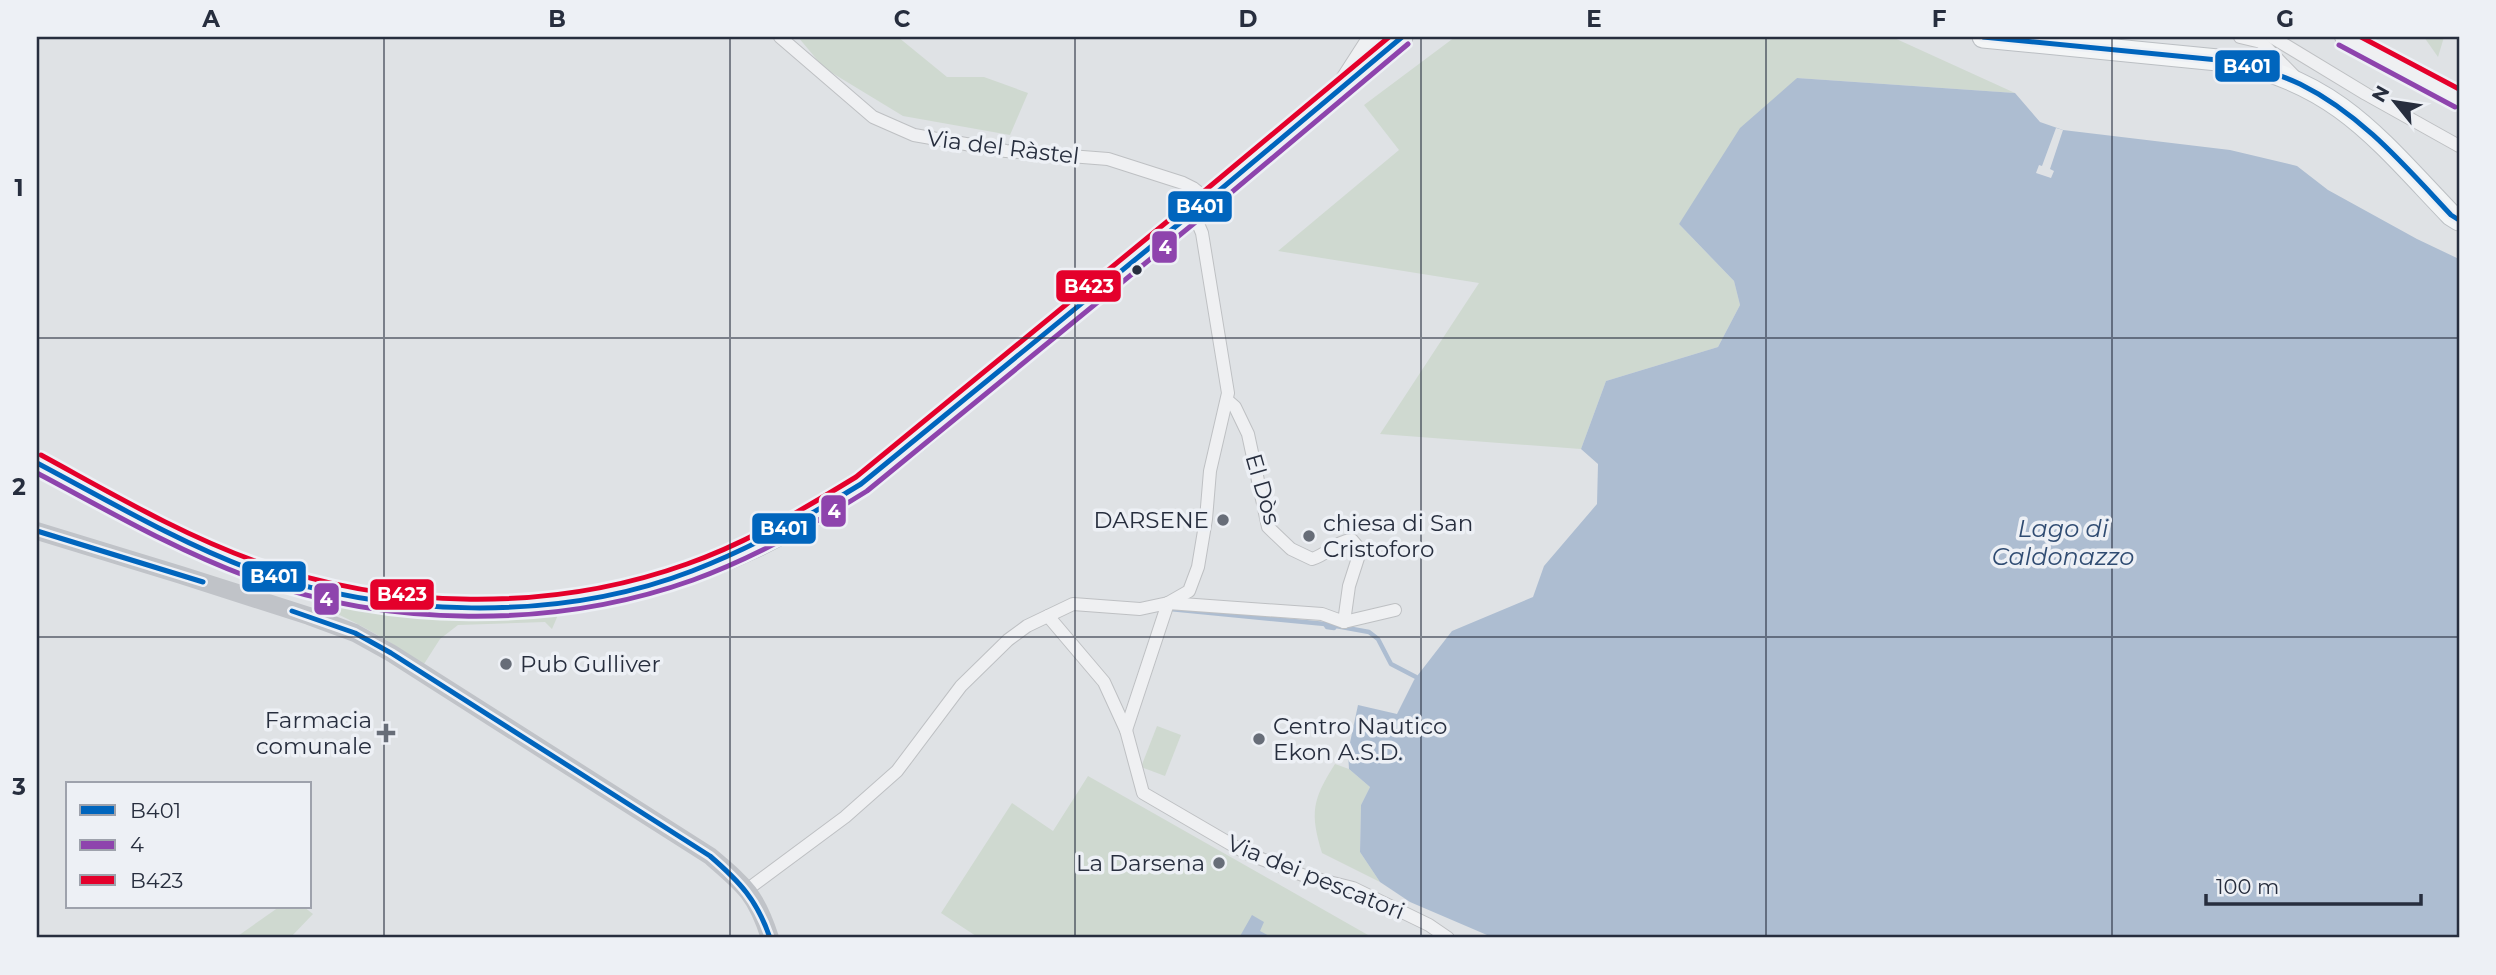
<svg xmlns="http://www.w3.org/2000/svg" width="2496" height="975" viewBox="0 0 2496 975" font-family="Montserrat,sans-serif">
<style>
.green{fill:#cfd9d0}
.water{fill:#adbdd1}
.pier{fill:#dfe2e5}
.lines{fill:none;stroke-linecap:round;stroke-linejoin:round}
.stream{stroke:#adbdd1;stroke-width:4.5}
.minor-casing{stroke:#bec0c3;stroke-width:14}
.tertiary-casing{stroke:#bec0c3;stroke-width:18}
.primary-casing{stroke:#bbbfc3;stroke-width:23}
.trunk-casing{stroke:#b2b5ba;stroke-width:23}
.minor{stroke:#eff0f2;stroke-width:12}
.tertiary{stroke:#eff0f2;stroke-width:16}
.secondary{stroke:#c0c3c8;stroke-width:18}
.primary{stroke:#f3f5f6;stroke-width:21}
.trunk{stroke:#f3f5f6;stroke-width:21}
.bus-1-casing{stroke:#edf0f5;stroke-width:10}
.bus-2-casing{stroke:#edf0f5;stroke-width:10}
.bus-3-casing{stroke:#edf0f5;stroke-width:10}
.bus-1{stroke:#0065bd;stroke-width:5}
.bus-2{stroke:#8e44ad;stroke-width:5}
.bus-3{stroke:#e4002b;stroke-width:5}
.grid{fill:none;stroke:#272e3e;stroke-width:2;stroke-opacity:0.55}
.bus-dot{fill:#272e3e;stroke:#edf0f5;stroke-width:2.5}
.poi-dot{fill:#676d78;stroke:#edf0f5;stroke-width:2.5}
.labels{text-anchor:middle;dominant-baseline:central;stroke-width:7;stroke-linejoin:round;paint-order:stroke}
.street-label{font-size:23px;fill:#272e3e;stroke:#edf0f5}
.poi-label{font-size:23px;fill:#272e3e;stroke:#edf0f5;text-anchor:end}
.water-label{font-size:24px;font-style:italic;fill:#304c72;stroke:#edf0f5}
.line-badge{stroke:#edf0f5;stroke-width:2.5}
.badge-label{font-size:19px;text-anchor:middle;font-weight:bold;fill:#fff}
.neatline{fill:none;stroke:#272e3e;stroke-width:2.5}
.grid-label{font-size:23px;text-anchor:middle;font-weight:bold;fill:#272e3e}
</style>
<rect width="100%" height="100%" fill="#dfe2e5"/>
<g class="green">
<polygon points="798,37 898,37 947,77 984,77 1028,93 1010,135 903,116 824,68"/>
<polygon points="1455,37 1892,37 2015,93 1797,78 1679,224 1734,281 1740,305 1718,347 1606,381 1581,449 1380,434 1479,283 1278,251 1399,150 1364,105"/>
<polygon points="2424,37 2444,37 2438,57"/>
<path d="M313 601C394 619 476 622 558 615L552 629 545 622 458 625 440 639 424 664C387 640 353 619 312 603Z"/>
<polygon points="1157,726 1181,735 1165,776 1141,767"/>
<path d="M1335 764 1349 769 1370 787 1361 805 1360 852 1380 882 1322 853C1310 813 1312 800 1335 764Z"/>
<polygon points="1088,776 1368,935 1369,938 979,938 941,913 1012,803 1053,831"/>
<polygon points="279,907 304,907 313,914 290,938 235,938"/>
</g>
<g class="water">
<polygon points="1797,78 2015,93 2040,122 2063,130 2230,150 2297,166 2328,190 2417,239 2459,259 2459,938 1494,938 1410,902 1380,882 1360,852 1361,805 1370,787 1349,769 1348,752 1358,705 1397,714 1414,680 1452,631 1533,597 1544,566 1597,504 1598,464 1581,449 1606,381 1718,347 1740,305 1734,281 1679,224 1740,128"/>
<polygon points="1252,915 1264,922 1260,931 1273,938 1239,938"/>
</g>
<polygon class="pier" points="2056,128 2063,130 2050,169 2054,171 2051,178 2036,173 2039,165 2042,166"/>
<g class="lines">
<g class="stream">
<polyline points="1170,609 1325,624 1369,632 1378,639 1391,664 1416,677"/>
<polyline points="1325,624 1327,627 1334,628 1336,625"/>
</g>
<defs>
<g id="minor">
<polyline points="780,37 873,117 914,135 1006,151 1108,159 1183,183 1193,188 1208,200"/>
<polyline points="2240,37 2261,42 2295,77"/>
<polyline points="2272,37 2366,94 2459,146"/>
<path d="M1227 400 1235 407 1248 434 1268 527 1291 549 1312 559C1327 555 1336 541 1352 540L1357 546 1358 558 1349 586 1344 622"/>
<polyline points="1168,603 1322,614 1344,622"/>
<polyline points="1048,616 1104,682 1126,730 1143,793 1246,853 1305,876 1353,888 1429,925 1448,938"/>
<polyline points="1344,622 1395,610"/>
<polyline points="1126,730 1168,603"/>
<polyline points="748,889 845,817 897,771 961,686 1008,640 1027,626 1073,604 1140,609 1168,603 1189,591 1198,567 1206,519 1210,471 1228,393 1202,233 1193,212"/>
</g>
<g id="tertiary">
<polyline points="2343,37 2459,99"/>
<polyline points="1344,79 1371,37"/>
</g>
<g id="primary">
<path d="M1983 37 2228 61C2336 81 2379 140 2451 215L2459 220"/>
<polyline points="1051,328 1208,200 1402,37"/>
</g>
<path id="trunk" d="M37 463C101 497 165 536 234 562 422 634 637 621 811 517 898 465 973 393 1051 328"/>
</defs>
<use href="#minor" class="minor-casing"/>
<use href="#tertiary" class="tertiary-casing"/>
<use href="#primary" class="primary-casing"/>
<use href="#trunk" class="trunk-casing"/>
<use href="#minor" class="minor"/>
<use href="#tertiary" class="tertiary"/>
<path class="secondary" d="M37 531 181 575 309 616 355 633 391 653 710 856C744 885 756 894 770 938"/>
<use href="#primary" class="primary"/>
<use href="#trunk" class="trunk"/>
<defs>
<g id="bus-1">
<path d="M1983 37 2228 61C2253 67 2277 73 2300 84 2361 114 2405 166 2451 215L2459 220"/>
<path d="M37 463C107 500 176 541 250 569 386 618 557 623 692 571 752 548 806 518 861 484L1208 200 1402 37"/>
<polyline points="37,531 203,582"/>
<path d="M292 611 355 633 391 653 710 856C740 882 757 900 770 938"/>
</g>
<g id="bus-2">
<polyline points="2339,45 2455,107"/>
<path d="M37 473C105 509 173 549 246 576 384 628 553 630 693 580 754 558 811 526 867 491L1214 207 1408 44"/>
</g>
<g id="bus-3">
<polyline points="2361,37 2459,89"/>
<path d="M41 455C111 493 180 534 255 561 391 610 550 613 687 564 747 543 802 510 856 477L1202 193 1389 37"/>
</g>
</defs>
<use href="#bus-1" class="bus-1-casing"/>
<use href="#bus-2" class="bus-2-casing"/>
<use href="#bus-3" class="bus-3-casing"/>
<use href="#bus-1" class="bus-1"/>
<use href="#bus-2" class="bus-2"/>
<use href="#bus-3" class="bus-3"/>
</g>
<path class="grid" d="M384 37V938M730 37V938M1075 37V938M1421 37V938M1766 37V938M2112 37V938M37 338H2459M37 637H2459"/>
<circle class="bus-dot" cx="1137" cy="270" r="6"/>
<g class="poi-dot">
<circle cx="1223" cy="520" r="7"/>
<circle cx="1309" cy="536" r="7"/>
<circle cx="506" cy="664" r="7"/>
<path d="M382.5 722.5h7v7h7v7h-7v7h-7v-7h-7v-7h7z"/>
<circle cx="1259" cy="739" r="7"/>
<circle cx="1219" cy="863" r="7"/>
</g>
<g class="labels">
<g class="street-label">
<text transform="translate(1003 147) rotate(7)">Via del Ràstel</text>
<text transform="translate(1263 489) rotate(74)">El Dòs</text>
<text transform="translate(1316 877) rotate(22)">Via dei pescatori</text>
</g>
<g class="poi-label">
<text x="1209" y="520">DARSENE</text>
<text x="1323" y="523" text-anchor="start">chiesa di San<tspan x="1323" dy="26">Cristoforo</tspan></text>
<text x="520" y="664" text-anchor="start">Pub Gulliver</text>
<text x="372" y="720">Farmacia<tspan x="372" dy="26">comunale</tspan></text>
<text x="1273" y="726" text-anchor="start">Centro Nautico<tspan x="1273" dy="26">Ekon A.S.D.</tspan></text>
<text x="1205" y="863">La Darsena</text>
</g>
<g class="water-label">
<text x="2063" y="528">Lago di<tspan x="2063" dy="28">Caldonazzo</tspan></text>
</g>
</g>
<g class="line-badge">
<rect x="2214" y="49" width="67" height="34" rx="7" fill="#0065bd"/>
<rect x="1167" y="190" width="66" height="33" rx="7" fill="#0065bd"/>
<rect x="1151" y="230" width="27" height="34" rx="7" fill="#8e44ad"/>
<rect x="1055" y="269" width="67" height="34" rx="7" fill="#e4002b"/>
<rect x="820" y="494" width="27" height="34" rx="7" fill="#8e44ad"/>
<rect x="751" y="512" width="66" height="33" rx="7" fill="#0065bd"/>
<rect x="241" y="560" width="66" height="33" rx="7" fill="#0065bd"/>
<rect x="369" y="578" width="66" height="33" rx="7" fill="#e4002b"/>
<rect x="313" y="582" width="27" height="34" rx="7" fill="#8e44ad"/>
</g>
<g class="badge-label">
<text x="2247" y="73">B401</text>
<text x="1200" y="213">B401</text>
<text x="1165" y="254">4</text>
<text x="1089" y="293">B423</text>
<text x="834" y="518">4</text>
<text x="784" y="535">B401</text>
<text x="274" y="583">B401</text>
<text x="402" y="601">B423</text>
<text x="326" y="606">4</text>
</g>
<rect width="2496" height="975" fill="none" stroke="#edf0f5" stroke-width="77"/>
<rect x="66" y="782" width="245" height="126" fill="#edf0f5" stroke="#9ea2ac" stroke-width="2"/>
<rect x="80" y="805" width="35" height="10" fill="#0065bd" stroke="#9ea2ac" stroke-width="2"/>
<text x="130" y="818" font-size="21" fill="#272e3e">B401</text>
<rect x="80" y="840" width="35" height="10" fill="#8e44ad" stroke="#9ea2ac" stroke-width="2"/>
<text x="130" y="852" font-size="21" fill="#272e3e">4</text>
<rect x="80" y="875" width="35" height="10" fill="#e4002b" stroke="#9ea2ac" stroke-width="2"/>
<text x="130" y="888" font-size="21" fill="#272e3e">B423</text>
<g transform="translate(2395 102) rotate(300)" stroke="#edf0f5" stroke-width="5" paint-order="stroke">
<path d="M0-5L12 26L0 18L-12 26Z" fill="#272e3e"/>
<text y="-10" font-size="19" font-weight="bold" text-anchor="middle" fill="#272e3e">N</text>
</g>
<path d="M2206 894v10h215v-10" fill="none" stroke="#272e3e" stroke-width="3.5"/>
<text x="2216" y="894" font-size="21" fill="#272e3e" stroke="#edf0f5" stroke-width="5" paint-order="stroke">100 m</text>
<rect x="38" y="38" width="2420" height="898" class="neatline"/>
<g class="grid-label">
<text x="211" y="27">A</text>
<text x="557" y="27">B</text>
<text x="902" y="27">C</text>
<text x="1248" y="27">D</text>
<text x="1594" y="27">E</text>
<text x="1939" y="27">F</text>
<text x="2285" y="27">G</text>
<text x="19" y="196">1</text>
<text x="19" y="495">2</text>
<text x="19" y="795">3</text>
</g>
</svg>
